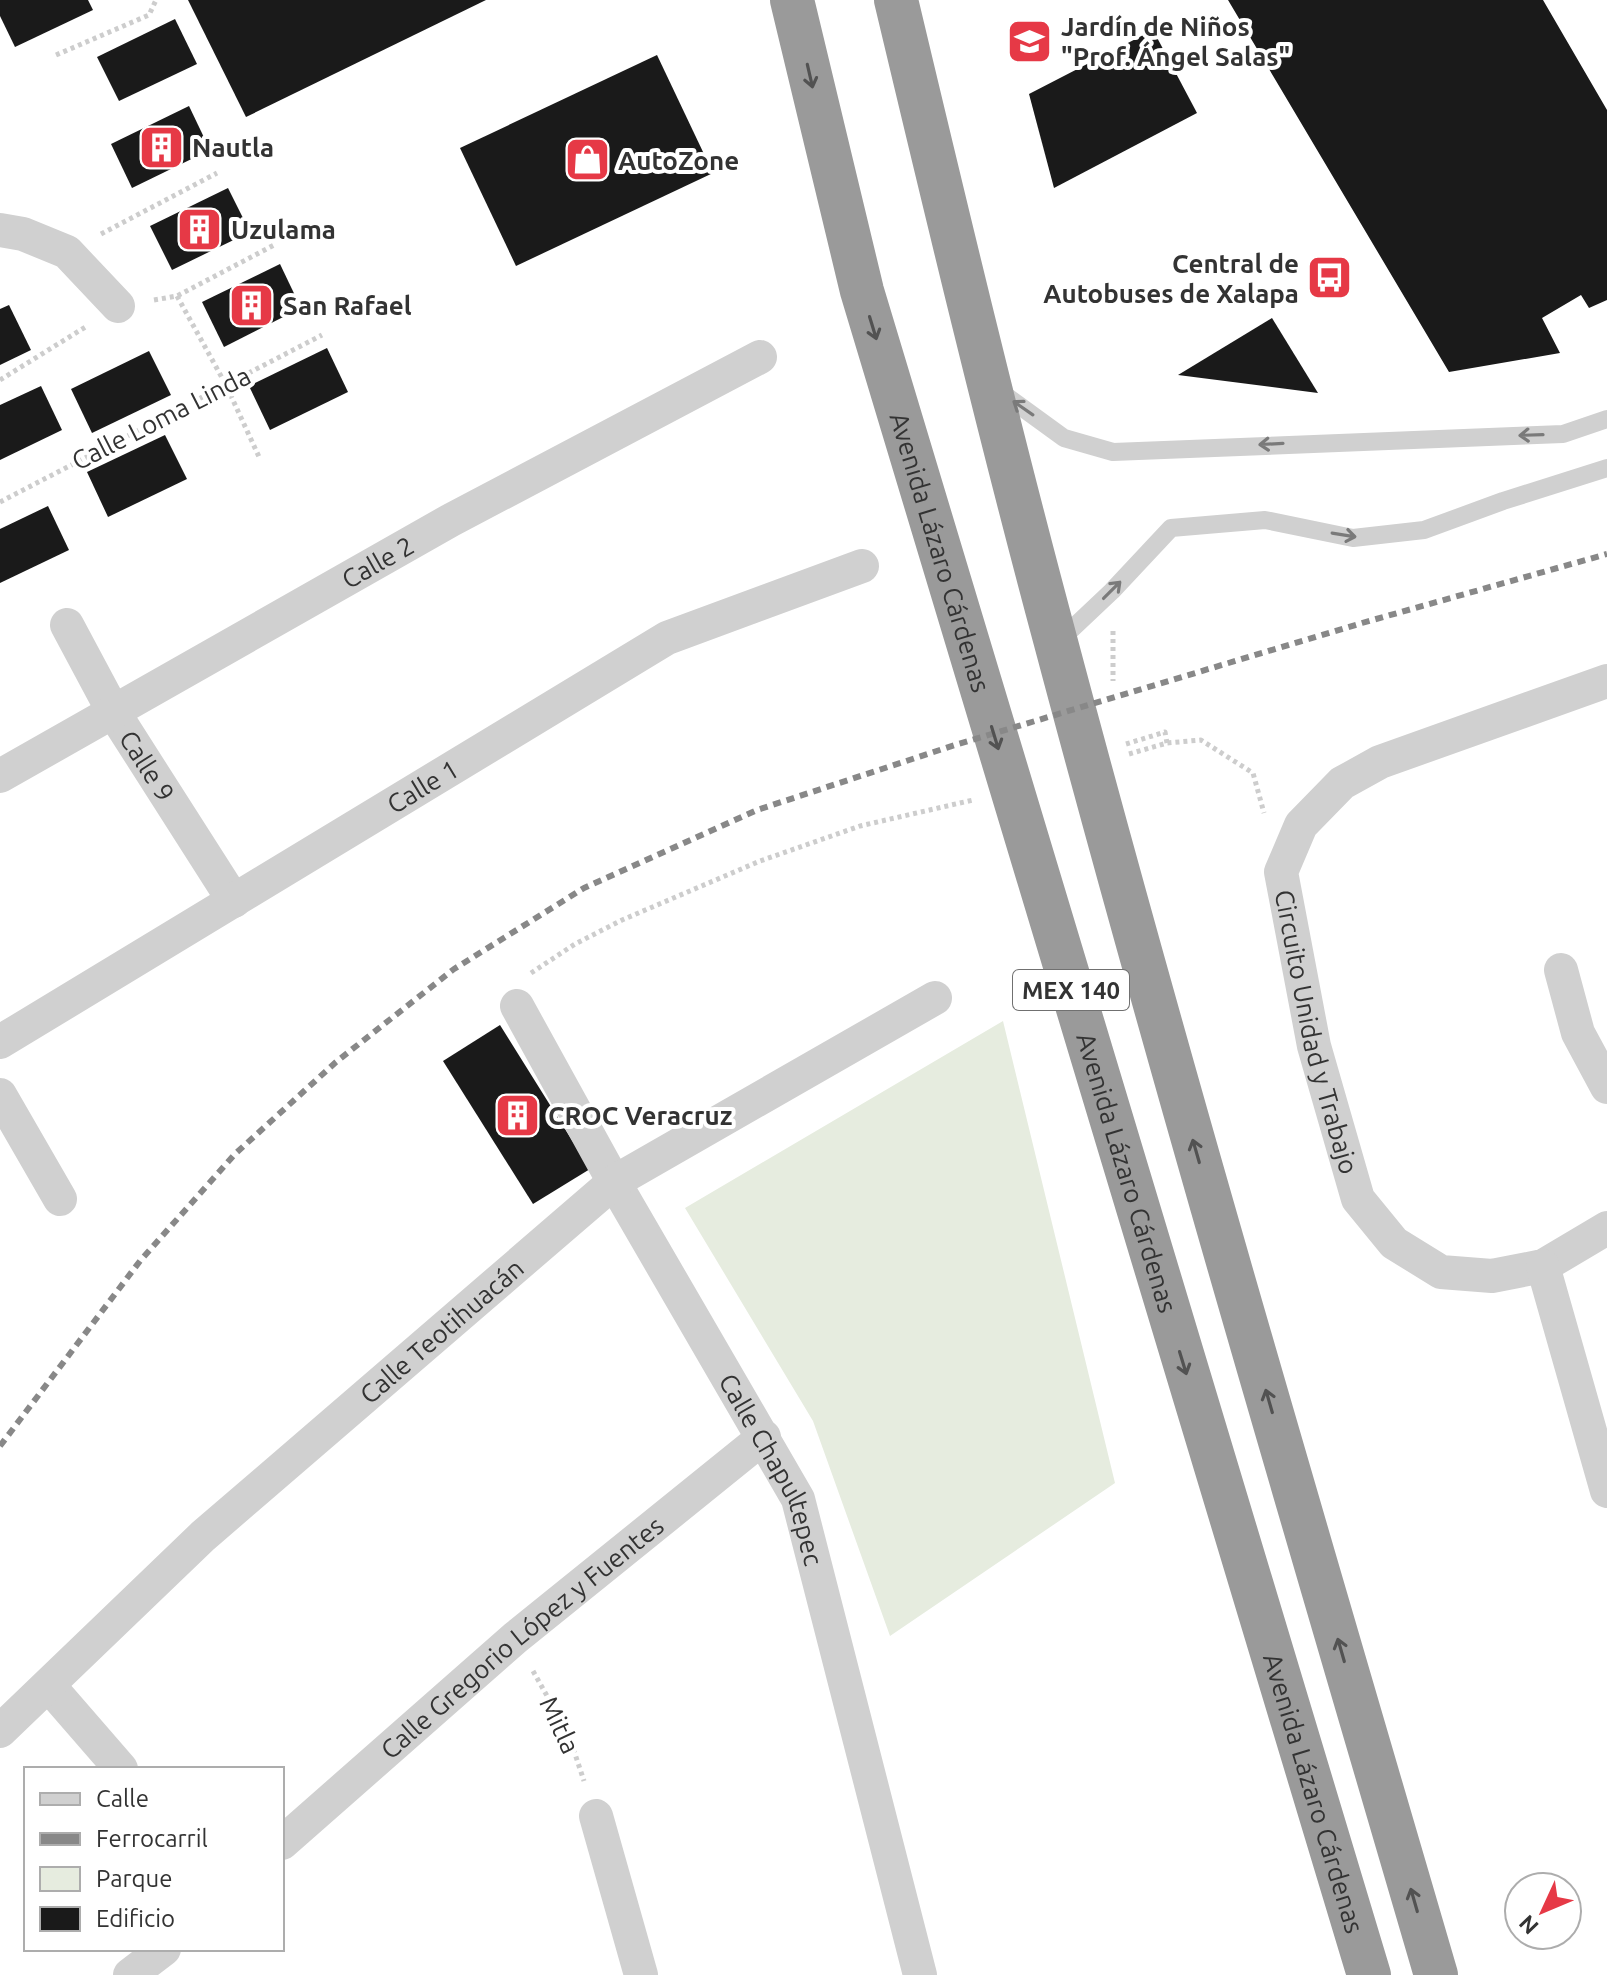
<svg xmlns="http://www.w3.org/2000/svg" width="1607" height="1975" viewBox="0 0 1607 1975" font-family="Ubuntu,sans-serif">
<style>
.green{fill:#e6ecdf}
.building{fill:#1a1a1a}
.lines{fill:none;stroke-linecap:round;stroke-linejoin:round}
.path{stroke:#cdcdcd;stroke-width:5;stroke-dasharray:4 4;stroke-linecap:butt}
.lane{stroke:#d0d0d0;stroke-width:18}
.street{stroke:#d0d0d0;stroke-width:34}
.highway{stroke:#9a9a9a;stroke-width:44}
.rail{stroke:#888;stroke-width:6;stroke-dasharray:8 6;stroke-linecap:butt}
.oneway{stroke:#525252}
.oneway2{stroke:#7a7a7a}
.labels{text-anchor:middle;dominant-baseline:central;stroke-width:8;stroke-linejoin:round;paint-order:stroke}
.shield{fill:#fff;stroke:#707070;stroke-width:2}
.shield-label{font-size:24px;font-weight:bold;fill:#333}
.poi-label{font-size:26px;font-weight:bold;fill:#333;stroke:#fff;text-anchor:start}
.street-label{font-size:26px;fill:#333;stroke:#fff}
</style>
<rect width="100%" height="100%" fill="#fff"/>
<polygon class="green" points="1003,1021 1115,1483 890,1636 813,1421 685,1208"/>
<g class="building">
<polygon points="0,0 88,0 93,10 15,47 0,16"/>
<polygon points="188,0 486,0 246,117"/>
<polygon points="1228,0 1543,0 1607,110 1607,300 1589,308 1581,295 1542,318 1560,353 1449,372"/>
<polygon points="175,19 197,64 119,101 97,57"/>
<polygon points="1153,30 1197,113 1054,188 1029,94"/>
<polygon points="657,55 713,173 516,266 460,148"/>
<polygon points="189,106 210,150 132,188 111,144"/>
<polygon points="228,188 250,232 172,270 150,226"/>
<polygon points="280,264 301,308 224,347 202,302"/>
<polygon points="9,305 31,350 0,365 0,309"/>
<polygon points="1272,318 1318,393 1178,375"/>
<polygon points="327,348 348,392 270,430 249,386"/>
<polygon points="149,351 171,395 92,433 71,389"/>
<polygon points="41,386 62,430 0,460 0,405"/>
<polygon points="165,435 187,479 108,517 87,472"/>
<polygon points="48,506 69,550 0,583 0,529"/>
<polygon points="500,1025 590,1169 533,1204 443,1061"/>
</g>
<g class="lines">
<g class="path">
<polyline points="56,55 149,15 156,0"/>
<polyline points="101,234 217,173"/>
<polyline points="177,296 226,385 260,459"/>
<polyline points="154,300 177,296 276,244"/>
<polyline points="0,380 87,326"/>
<polyline points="0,502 322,335"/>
<polyline points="1113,631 1113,681"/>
<polyline points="1126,744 1165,732 1167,743"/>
<polyline points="1129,754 1167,743 1201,740 1253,773 1264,813"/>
<polyline points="531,973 575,944 622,920 760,861 860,826 973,800"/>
<polyline points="533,1671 568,1733 584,1781"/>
</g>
<g class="lane">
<polyline points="998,390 1064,438 1113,452 1563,434 1607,419"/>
<polyline points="1058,642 1112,591 1171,528 1265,520 1353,538 1424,530 1503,501 1607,468"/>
</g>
<g class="street">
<polyline points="0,230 23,234 67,252 118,306"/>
<path id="s1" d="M67 625 114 713 234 901"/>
<path id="s2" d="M1607 681 1380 762 1342 783 1301 825 1281 872 1314 1046 1358 1199 1394 1243 1441 1272 1492 1276 1543 1266 1607 1228"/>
<path id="s3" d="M0 776 451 520 760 357"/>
<polyline points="1561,970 1578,1033 1607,1087"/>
<path id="s4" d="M517 1006 614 1182 798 1499 920 1975"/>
<path id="s5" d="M0 1042 667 638 862 566"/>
<polyline points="0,1095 60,1199"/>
<polyline points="1543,1266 1607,1491"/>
<polyline points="49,1686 121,1769"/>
<path id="s6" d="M0 1731 203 1536 614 1182 935 998"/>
<polyline points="596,1816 641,1975"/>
<path id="s7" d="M282 1843 515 1638 764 1437"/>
<polyline points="130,1975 164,1949"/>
</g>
<g class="highway">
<path id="s8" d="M792 0 862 291 1369 1975"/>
<path d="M896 0C947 214 998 427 1055 639 1174 1087 1306 1530 1436 1975"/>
</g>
<polyline class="rail" points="0,1446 140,1261 235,1154 336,1062 454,969 584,888 757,810 955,745 1362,623 1607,554"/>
</g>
<defs><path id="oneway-shaft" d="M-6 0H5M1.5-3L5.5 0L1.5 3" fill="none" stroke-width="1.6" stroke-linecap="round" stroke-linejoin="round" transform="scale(2)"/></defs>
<g class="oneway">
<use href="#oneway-shaft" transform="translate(810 76) rotate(77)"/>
<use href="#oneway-shaft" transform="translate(873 328) rotate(73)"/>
<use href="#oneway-shaft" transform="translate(995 738) rotate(73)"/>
<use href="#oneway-shaft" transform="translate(1196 1151) rotate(-106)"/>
<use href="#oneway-shaft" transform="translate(1183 1363) rotate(73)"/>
<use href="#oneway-shaft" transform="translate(1269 1401) rotate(-106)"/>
<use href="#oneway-shaft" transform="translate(1341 1650) rotate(-106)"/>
<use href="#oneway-shaft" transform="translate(1414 1900) rotate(-106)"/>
</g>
<g class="oneway2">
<use href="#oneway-shaft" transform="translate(1023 408) rotate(-145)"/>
<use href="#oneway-shaft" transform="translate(1531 435) rotate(178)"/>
<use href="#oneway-shaft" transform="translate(1271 444) rotate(177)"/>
<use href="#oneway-shaft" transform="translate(1344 535) rotate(9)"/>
<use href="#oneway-shaft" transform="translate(1112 590) rotate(-45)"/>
</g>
<defs>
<symbol id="school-square" viewBox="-11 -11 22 22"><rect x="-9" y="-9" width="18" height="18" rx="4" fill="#e63946" stroke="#fff"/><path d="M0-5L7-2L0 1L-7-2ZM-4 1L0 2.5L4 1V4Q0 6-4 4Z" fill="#fff"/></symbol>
<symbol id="building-square" viewBox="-11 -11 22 22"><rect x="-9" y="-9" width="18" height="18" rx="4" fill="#e63946" stroke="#fff"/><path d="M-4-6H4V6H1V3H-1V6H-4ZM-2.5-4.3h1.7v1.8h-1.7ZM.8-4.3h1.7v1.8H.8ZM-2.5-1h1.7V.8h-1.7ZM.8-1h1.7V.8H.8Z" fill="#fff"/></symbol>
<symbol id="shop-square" viewBox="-11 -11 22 22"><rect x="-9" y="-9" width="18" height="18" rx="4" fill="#e63946" stroke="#fff"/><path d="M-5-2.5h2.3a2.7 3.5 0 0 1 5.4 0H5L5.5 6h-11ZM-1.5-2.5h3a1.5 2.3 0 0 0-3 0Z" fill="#fff"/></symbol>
<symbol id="bus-square" viewBox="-11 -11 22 22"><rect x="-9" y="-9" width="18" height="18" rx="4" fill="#e63946" stroke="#fff"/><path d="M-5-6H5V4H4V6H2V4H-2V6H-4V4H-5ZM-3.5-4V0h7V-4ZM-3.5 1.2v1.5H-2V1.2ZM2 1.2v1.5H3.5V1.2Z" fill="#fff"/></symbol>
</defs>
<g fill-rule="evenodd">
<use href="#school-square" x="1004" y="16" width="51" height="51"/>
<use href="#building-square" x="136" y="122" width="51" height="51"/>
<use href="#shop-square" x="562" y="134" width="51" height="51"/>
<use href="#building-square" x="174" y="204" width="51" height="51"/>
<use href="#bus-square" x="1304" y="252" width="51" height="51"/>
<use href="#building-square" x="226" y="280" width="51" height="51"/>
<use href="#building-square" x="492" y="1090" width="51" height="51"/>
</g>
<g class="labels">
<rect class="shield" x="1013" y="970" width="116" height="40" rx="6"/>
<g class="shield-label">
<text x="1071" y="990">MEX 140</text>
</g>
<g class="poi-label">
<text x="1061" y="26">Jardín de Niños<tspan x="1061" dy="30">"Prof. Ángel Salas"</tspan></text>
<text x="192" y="147">Nautla</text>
<text x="618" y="160">AutoZone</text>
<text x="231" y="229">Uzulama</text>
<text x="1299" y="263" text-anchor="end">Central de<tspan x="1299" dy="30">Autobuses de Xalapa</tspan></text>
<text x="283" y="305">San Rafael</text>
<text x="548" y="1115">CROC Veracruz</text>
</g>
<g class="street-label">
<text transform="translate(161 418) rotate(-27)">Calle Loma Linda</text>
<text stroke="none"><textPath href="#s8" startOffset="572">Avenida Lázaro Cárdenas</textPath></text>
<text stroke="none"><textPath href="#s3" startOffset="434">Calle 2</textPath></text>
<text stroke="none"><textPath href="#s1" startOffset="162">Calle 9</textPath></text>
<text stroke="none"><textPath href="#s5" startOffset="494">Calle 1</textPath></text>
<text stroke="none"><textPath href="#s2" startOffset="558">Circuito Unidad y Trabajo</textPath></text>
<text stroke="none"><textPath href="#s8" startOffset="1220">Avenida Lázaro Cárdenas</textPath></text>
<text stroke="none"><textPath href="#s6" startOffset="596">Calle Teotihuacán</textPath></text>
<text stroke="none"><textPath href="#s4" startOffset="530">Calle Chapultepec</textPath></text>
<text stroke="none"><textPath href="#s7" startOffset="316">Calle Gregorio López y Fuentes</textPath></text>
<text transform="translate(560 1725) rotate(65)">Mitla</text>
<text stroke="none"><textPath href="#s8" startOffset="1868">Avenida Lázaro Cárdenas</textPath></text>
</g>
</g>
<rect x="24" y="1767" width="260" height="184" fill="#ffffff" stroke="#adadad" stroke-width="2"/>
<rect x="40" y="1793" width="40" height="12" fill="#d0d0d0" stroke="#adadad" stroke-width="2"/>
<text x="96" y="1807" font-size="24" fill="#333333">Calle</text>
<rect x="40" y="1833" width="40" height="12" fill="#888888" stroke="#adadad" stroke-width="2"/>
<text x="96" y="1847" font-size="24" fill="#333333">Ferrocarril</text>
<rect x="40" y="1867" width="40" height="24" fill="#e6ecdf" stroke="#adadad" stroke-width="2"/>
<text x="96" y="1887" font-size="24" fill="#333333">Parque</text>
<rect x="40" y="1907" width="40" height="24" fill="#1a1a1a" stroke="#adadad" stroke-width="2"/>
<text x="96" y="1927" font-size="24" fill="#333333">Edificio</text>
<g transform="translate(1543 1911) rotate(226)"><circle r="38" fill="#ffffff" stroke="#adadad" stroke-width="2"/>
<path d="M0-6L14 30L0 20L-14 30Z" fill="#e63946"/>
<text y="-12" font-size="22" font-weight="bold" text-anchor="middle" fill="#333333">N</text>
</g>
</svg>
